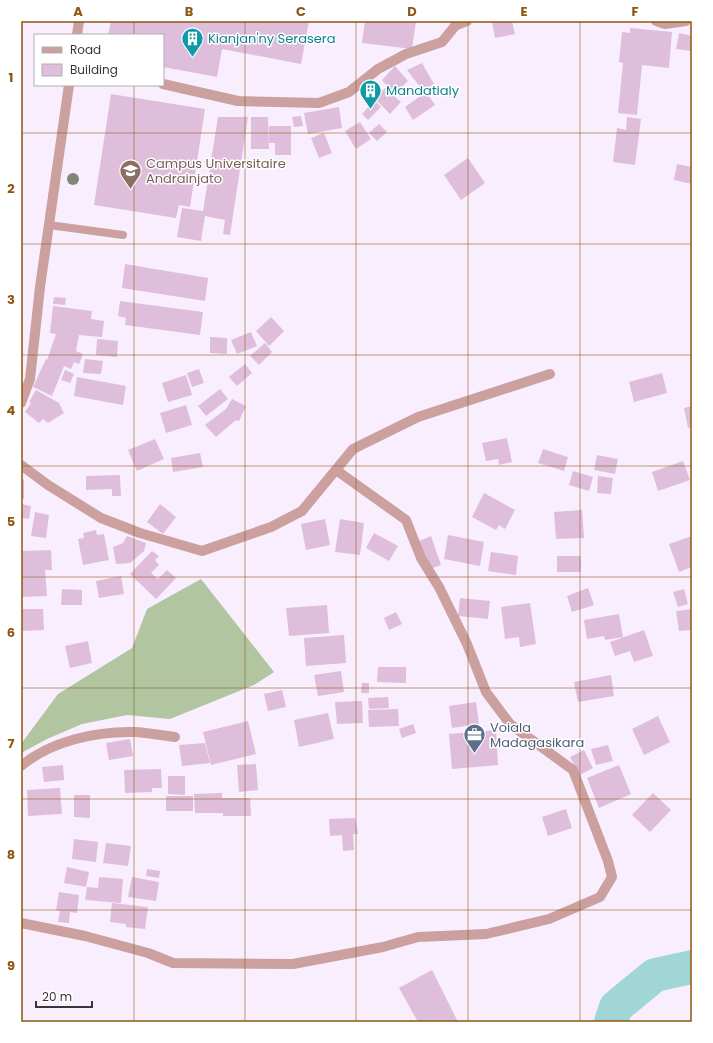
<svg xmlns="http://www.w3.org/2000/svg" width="713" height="1043" viewBox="0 0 713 1043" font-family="Poppins,sans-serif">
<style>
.forest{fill:#b1c5a0}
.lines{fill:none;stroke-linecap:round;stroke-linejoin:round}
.river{stroke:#a1d6d7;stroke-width:34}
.building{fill:#dfbedc}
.lane{stroke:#cba09e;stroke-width:8}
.street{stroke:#cba09e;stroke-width:10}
.tree{fill:#818676}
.grid{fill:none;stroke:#8f560f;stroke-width:1;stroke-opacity:0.55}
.labels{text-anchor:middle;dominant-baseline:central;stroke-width:3;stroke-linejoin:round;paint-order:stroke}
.culture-label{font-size:13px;fill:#0d838f;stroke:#fff;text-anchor:start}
.education-label{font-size:13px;fill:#785e54;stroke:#fff;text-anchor:start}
.service-label{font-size:13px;fill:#4e5e75;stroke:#fff;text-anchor:start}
.neatline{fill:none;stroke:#8f560f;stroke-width:1.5}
.grid-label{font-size:13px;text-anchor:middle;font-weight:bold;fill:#8f560f}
</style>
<rect width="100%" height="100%" fill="#f9eefe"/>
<polygon class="forest" points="201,579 274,672 254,685 170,719 127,715 82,724 47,739 21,753 21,744 58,694 132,648 147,609"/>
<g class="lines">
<polyline class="river" points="611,1022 616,1007 655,975 692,967"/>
</g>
<g class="building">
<polygon points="111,21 309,21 301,64 222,49 217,77 163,67 163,35 108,35"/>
<polygon points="365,21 416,21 412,49 362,43"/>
<polygon points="494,21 512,21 515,34 495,38 492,22"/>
<polygon points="630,28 672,32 669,68 642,65 637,115 618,113 623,63 619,62 622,32 630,33"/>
<polygon points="679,33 692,36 691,51 676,49"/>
<polygon points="422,63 434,84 423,91 407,70"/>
<polygon points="395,66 408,81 394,94 382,80"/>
<polygon points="385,88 401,102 390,114 375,99"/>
<polygon points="426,92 435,105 413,120 405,107"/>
<polygon points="111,94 205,109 190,207 179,205 176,218 94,205"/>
<polygon points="374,100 381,107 368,120 362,114"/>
<polygon points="339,107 342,128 308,134 304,113"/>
<polygon points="301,116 303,126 294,127 292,117"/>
<polygon points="218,117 248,117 230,235 223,234 225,220 205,216 201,241 177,237 182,208 203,211"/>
<polygon points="251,117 268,117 269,149 251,149"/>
<polygon points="627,117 641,119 635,165 613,162 617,128 626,130"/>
<polygon points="360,122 371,139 356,149 345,131"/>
<polygon points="379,124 387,132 377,141 369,133"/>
<polygon points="269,126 291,126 291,155 275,155 275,143 269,143"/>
<polygon points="324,133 332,153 319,158 311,138"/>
<polygon points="468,158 485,183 461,200 444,175"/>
<polygon points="677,164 692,167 692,184 674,180"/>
<polygon points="125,264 208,278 205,301 122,288"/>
<polygon points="54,297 66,298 65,305 53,304"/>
<polygon points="120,301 203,312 200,335 125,325 126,318 118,316"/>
<polygon points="53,306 92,311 91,319 104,321 102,337 79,335 76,351 83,354 79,364 74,362 71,369 64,366 52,396 33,387 46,359 47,360 56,334 50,333"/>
<polygon points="271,317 284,331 269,346 256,331"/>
<polygon points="251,332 257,346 237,354 231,340"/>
<polygon points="210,337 227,338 227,354 210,353"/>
<polygon points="97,339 118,341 117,357 96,355"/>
<polygon points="265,343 272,352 259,365 250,356"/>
<polygon points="85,359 103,361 101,374 83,373"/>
<polygon points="245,364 252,373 237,386 229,377"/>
<polygon points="199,369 204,383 192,387 187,373"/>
<polygon points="65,370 74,374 70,383 61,380"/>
<polygon points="662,373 667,393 634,402 629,382"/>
<polygon points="186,375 192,395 168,402 162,383"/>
<polygon points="77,377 126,386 123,405 74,396"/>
<polygon points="220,389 228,399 206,416 198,406"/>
<polygon points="36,390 59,403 64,413 48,423 43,419 39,423 25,412 31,403 29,402"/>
<polygon points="232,399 246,406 239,421 236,420 216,437 205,425 226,409"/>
<polygon points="186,405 192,425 166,433 160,413"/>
<polygon points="692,406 692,427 688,428 684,408"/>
<polygon points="507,438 512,462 499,465 498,459 486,461 482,443"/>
<polygon points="155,439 164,459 137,471 128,450"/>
<polygon points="543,449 568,457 564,471 538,463"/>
<polygon points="200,453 203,467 173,472 171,458"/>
<polygon points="597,455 618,459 615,474 594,470"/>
<polygon points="683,461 690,480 658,491 652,472"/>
<polygon points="573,471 593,477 589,491 569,485"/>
<polygon points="120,475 121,496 112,496 112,489 86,490 86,476"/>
<polygon points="598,476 613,478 611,494 597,493"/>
<polygon points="21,477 24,480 24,499 21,499"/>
<polygon points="484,493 515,510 505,529 499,525 496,530 472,517"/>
<polygon points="21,504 31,506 29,519 21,518"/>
<polygon points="160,504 176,517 163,534 147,522"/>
<polygon points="582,510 584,538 556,539 554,512"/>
<polygon points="35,512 49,515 46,538 31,536"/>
<polygon points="325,519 330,545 306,550 301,524"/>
<polygon points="340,519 364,523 360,555 335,552"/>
<polygon points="96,530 97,535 104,534 109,560 83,565 78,539 84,538 83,533"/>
<polygon points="374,533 398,546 389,561 366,548"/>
<polygon points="448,535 484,542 480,566 444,559"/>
<polygon points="127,536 146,543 144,551 130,563 116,564 113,547 123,543"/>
<polygon points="431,536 441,565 430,569 419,541"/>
<polygon points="692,536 692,567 679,572 669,544"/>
<polygon points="51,550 52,570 45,570 47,596 21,597 21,551"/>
<polygon points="152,551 159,556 155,560 159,565 151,573 158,579 167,570 176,578 156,599 130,574"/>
<polygon points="491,552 518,556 516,575 488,571"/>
<rect x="557" y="556" width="24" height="16"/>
<polygon points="121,576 124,594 99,598 96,581"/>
<polygon points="588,588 594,605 572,612 567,596"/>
<polygon points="62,589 82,590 82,605 61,605"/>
<polygon points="684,589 688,604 678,607 673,592"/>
<polygon points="460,598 490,601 488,619 458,616"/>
<polygon points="530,603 536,644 520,647 519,637 505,639 501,607"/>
<polygon points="327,605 329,633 289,636 286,608"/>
<polygon points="21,609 43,609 44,630 21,631"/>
<polygon points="692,609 692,630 679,631 676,611"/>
<polygon points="396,612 402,624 389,630 384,618"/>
<polygon points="619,614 623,637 605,640 604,636 587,639 584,620"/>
<polygon points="644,630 653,656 634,662 630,651 615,656 610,642"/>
<polygon points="344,635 346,663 306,666 304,638"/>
<polygon points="88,641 92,663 70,668 65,646"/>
<polygon points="378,667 406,667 406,683 377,682"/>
<polygon points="341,671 344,692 318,696 314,675"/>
<polygon points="611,675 614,696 578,702 574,682"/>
<polygon points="362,683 369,683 369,693 361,693"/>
<polygon points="282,690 286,707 268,711 264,694"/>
<polygon points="388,697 389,708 369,709 368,698"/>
<polygon points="362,701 363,723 337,724 335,702"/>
<polygon points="476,702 479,724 452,728 449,706"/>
<polygon points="398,709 399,726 369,727 368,710"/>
<polygon points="328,713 334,739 299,747 294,720"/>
<polygon points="658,716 670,742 644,755 632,729"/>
<polygon points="248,721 256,754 211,765 203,732"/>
<polygon points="413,724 416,733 402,738 399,729"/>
<polygon points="496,730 498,765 452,769 449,734"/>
<polygon points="130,739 133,756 109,760 106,743"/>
<polygon points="205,743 210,763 182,766 179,745"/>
<polygon points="608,745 613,761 596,765 591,749"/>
<polygon points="584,750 593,768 580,775 570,757"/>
<polygon points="256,764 258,790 239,792 237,765"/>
<polygon points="63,765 64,780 44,782 42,767"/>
<polygon points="619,765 631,794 599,808 587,778"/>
<polygon points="161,769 162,788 152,788 152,792 125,793 124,770"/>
<polygon points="168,776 185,776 185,795 168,794"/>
<polygon points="60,788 62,814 28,816 27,790"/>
<polygon points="222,793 222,798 250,798 251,816 223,816 223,813 195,813 194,794"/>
<polygon points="653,793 671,810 650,832 632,815"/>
<polygon points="74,795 90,795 90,818 74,817"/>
<rect x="166" y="796" width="27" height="15"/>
<polygon points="566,809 572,828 548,836 542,817"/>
<polygon points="355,818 358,834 353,834 354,850 343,851 342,835 330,836 329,819"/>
<polygon points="74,839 98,842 96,862 72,859"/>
<polygon points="106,843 131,846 128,866 103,863"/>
<polygon points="67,867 89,872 86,887 64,883"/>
<polygon points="147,869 160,871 159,878 146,876"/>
<polygon points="99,877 123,879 121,903 85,900 87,887 98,888"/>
<polygon points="132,877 159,882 156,901 128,897"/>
<polygon points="59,892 79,895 77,913 70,912 69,923 58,922 60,911 56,910"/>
<polygon points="112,903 148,907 145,929 126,927 126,924 110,922"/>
<polygon points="432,970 458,1022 418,1022 399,988"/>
</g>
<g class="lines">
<polyline class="lane" points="49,225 123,235"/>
<g class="street">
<polyline points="656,21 665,24 686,21"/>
<polyline points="77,35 79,21"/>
<polyline points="163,84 238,101 319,103 349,92 378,69 406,54 442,42 455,26 467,21"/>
<polyline points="21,403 30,379 40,287 69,85"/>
<polyline points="21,465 48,485 101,518 140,533 202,551 271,527 302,511 353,449 418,417 550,374"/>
<path d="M21 766C51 741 96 731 135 732 148 733 161 735 175 737"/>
<polyline points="21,923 85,936 148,953 173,963 293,964 383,947 418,937 486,934 549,919 600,897 612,877 608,861 573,770 510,724 486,692 467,644 439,587 421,558 406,520 336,470"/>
</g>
</g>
<circle class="tree" cx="73" cy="179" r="6"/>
<path class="grid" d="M134 21V35M245 21V1022M356 21V1022M468 21V1022M580 21V1022M134 85V1022M21 133H692M21 244H692M21 355H692M21 466H692M21 577H692M21 688H692M21 799H692M21 910H692"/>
<defs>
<symbol id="building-pin" viewBox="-11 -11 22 30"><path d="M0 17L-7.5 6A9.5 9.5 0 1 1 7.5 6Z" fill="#0f9aa8" stroke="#fff"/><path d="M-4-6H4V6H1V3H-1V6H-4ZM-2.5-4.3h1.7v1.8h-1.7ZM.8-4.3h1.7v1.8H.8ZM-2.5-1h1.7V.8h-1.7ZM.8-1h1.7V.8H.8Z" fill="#fff"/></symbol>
<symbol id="university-pin" viewBox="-11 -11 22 30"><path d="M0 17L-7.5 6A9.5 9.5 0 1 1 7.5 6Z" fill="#8d6e63" stroke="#fff"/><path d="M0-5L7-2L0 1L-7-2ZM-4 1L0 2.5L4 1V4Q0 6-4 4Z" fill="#fff"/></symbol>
<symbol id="office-pin" viewBox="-11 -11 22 30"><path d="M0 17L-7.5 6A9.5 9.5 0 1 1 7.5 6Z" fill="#5c6f8a" stroke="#fff"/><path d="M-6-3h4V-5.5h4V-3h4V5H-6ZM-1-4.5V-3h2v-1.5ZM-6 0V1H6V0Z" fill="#fff"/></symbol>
</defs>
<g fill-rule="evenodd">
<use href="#building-pin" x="180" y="26" width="25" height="34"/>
<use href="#building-pin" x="358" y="78" width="25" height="34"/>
<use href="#university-pin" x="118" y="158" width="25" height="34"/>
<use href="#office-pin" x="462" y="722" width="25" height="34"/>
</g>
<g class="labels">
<g class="culture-label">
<text x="208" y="38">Kianjan'ny Serasera</text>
<text x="386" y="90">Mandatialy</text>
</g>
<g class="education-label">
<text x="146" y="163">Campus Universitaire<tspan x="146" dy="15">Andrainjato</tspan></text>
</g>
<g class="service-label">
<text x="490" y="727">Voiala<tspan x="490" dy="15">Madagasikara</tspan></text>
</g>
</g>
<rect width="713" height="1043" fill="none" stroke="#ffffff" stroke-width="44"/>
<rect x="34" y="34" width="130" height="52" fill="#ffffff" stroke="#b0adb1"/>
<rect x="42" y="47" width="20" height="6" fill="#cba09e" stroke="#b0adb1"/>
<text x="70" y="54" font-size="12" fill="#3a333d">Road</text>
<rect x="42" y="64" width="20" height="12" fill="#dfbedc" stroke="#b0adb1"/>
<text x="70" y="74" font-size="12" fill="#3a333d">Building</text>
<path d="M36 1001v6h56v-6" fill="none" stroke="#3a333d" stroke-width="2"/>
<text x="42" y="1001" font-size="12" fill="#3a333d" stroke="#ffffff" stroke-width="3" paint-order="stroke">20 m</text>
<rect x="22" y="22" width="669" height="999" class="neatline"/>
<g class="grid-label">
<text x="78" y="16">A</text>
<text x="189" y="16">B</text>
<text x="301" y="16">C</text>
<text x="412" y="16">D</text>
<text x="524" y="16">E</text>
<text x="635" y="16">F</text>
<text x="11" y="82">1</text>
<text x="11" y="193">2</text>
<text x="11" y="304">3</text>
<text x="11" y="415">4</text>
<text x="11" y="526">5</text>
<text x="11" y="637">6</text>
<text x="11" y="748">7</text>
<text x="11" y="859">8</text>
<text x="11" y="970">9</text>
</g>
</svg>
